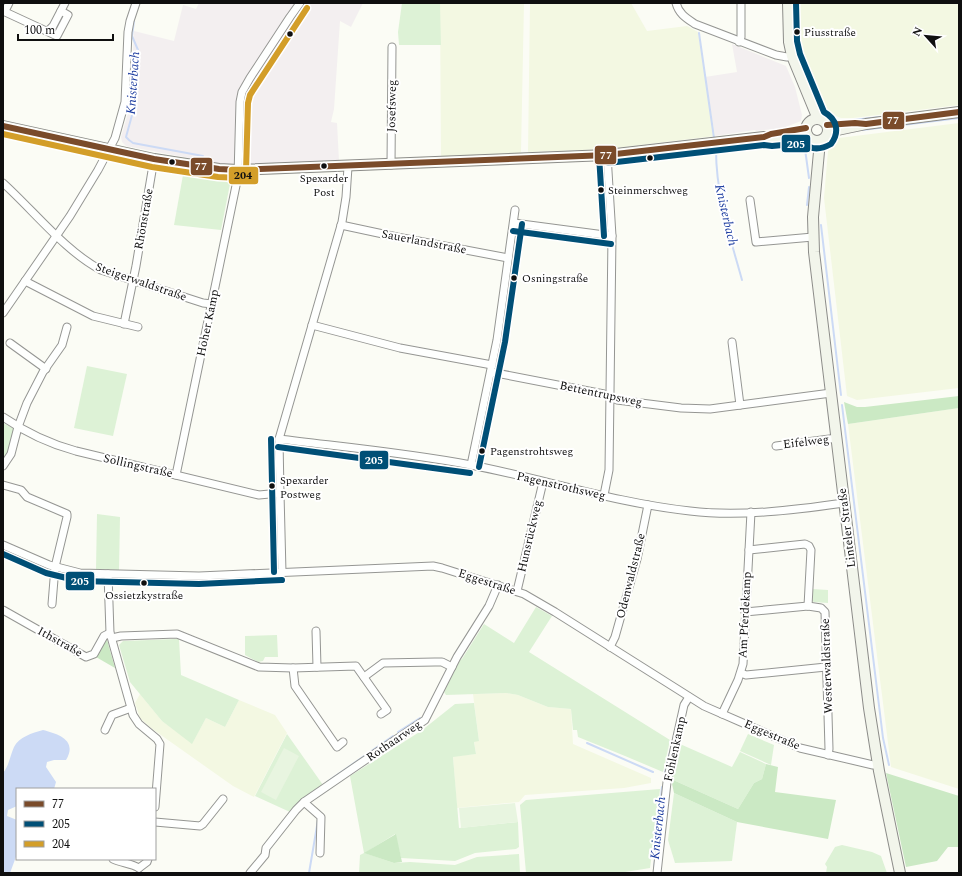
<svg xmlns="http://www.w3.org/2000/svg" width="962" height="876" viewBox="0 0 962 876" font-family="Spectral,serif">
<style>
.industrial{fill:#f3eff0}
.farmland{fill:#f3f8e2}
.green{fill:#ddf2d6}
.forest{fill:#cbe9c4}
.pitch{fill:#e8f5e0}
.water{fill:#ccdaf5}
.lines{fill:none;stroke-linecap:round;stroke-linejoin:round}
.stream{stroke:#ccdaf5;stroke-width:2}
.street-casing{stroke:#959693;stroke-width:9}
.secondary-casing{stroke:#8c8c89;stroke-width:12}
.street{stroke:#fefffe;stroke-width:7}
.secondary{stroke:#f2f5eb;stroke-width:10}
.bus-1-casing{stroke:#fff;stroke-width:9}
.bus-2-casing{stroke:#fff;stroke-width:9}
.bus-3-casing{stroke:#fff;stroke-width:9}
.bus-1{stroke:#7a4b2a;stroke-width:6}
.bus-2{stroke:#004f76;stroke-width:6}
.bus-3{stroke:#d39e29;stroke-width:6}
.bus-dot{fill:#0f0f0f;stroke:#fff;stroke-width:1.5}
.labels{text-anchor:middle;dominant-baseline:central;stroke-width:4;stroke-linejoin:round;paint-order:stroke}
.bus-label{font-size:11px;fill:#0f0f0f;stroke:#fff;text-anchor:start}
.street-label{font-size:12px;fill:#0f0f0f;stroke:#fff}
.water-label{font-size:13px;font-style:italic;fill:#1b3b9f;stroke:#fff}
.line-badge{stroke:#fff;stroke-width:1.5}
.badge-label{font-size:11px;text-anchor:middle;font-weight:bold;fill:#fff}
.pale-badge-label{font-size:11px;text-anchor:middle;font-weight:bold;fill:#111}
</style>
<rect width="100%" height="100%" fill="#fbfcf5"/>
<g class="industrial">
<polygon points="199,3 363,3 351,27 340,21 334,109 331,122 337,123 339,161 251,165 220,164 126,146 122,142 121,137 130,106 134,31 174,41 183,5 196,9"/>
<polygon points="732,44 786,66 795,87 802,115 801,121 783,128 756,131 755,130 715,136 705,77 737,72"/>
</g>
<g class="farmland">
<polygon points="440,3 524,3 521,152 519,155 441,157"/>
<polygon points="530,3 631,3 647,31 687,26 698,32 715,136 607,149 528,152"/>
<polygon points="795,3 959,3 959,105 853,118 841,118 831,114 824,108 820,101 805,66 796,36"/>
<polygon points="959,123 959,388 857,400 847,396 824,198 828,151 834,141 839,138"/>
<polygon points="959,408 959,789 891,767 848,424"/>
<polygon points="506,693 518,695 548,707 571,709 573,744 651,778 651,783 624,788 525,795 519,802 457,808 453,756 476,754 474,741 479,741 473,694"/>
<polygon points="140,694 162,721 192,743 206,718 225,727 239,700 275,715 287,733 254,797 233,786 151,728 140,718 135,703"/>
</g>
<g class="green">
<polygon points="402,3 440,3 441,45 399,45 398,32"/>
<polygon points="183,175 229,182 230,184 221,230 174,225"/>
<polygon points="87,366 127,374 113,436 74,428"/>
<polygon points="3,423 14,429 9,450 3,459"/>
<polygon points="97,514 120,517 119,570 96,569"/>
<polygon points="812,589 828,590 828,603 814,602 812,601"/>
<polygon points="536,607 552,616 529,652 670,740 663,772 625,756 578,737 577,730 573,730 571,709 548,707 518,695 506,693 446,695 444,692 459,660 462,659 484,624 514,643"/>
<polygon points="277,635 278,657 265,657 263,661 258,662 245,655 245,636"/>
<polygon points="175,639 179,639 181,675 239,700 225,727 206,718 192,744 162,721 130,682 119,645 123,641"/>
<polygon points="474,703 479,741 474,742 476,754 453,757 459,828 518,822 519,847 516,849 475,853 455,861 401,858 395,834 365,853 394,863 410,862 455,865 477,857 519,854 520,873 359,873 360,855 364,853 350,776 421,731 455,704"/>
<path d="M287 734 323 785C310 793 300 801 290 812L255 796Z"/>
<polygon points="748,734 774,745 771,765 740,751"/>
<polygon points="680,744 732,767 740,752 766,764 762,779 754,783 738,809 671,779"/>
<polygon points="660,789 650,868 619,873 526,873 520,805 526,800"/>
<polygon points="674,793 737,822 732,861 675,863 668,840"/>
<polygon points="842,845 872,852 881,856 887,873 826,873 827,867 825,864 835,847"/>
</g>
<g class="forest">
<polygon points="959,396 959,408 848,424 844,402 857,407 865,407"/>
<polygon points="106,640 107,640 115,668 96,657"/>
<polygon points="766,764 778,767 775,792 836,800 828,839 737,822 674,793 671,779 738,809 754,783 762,779"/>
<polygon points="886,773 959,796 959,847 948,847 937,861 906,867"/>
<polygon points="396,834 402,862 394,863 364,853"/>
</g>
<g class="pitch">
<polygon points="284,748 299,756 276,800 261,792"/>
<polygon points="515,803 518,822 461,828 459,808"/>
</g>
<path class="water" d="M43 730C58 734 78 740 66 760H54L47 762 46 767 56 782 54 789H17V806L8 810 7 816 17 820V854L10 873H3V773C9 766 10 756 14 747 19 737 32 733 43 730Z"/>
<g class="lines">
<g class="stream">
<polyline points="134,21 132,36 138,50 136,58 134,108 126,137 129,140 133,143 203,156"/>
<polyline points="699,33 714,138"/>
<polyline points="853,120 908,114"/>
<polyline points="862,130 959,118"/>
<polyline points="805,149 809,178"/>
<path d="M716 150C716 195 730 237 742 280"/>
<polyline points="807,205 809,187"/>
<polyline points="821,225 841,395"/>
<polyline points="842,405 883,738 889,765"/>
<polyline points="398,732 420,718"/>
<polyline points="587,743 653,772"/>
<polyline points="664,777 675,731"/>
<polyline points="327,782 393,736"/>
<polyline points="654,869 662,787"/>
<polyline points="309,873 318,820"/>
</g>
<defs>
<g id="street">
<path d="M676 3C679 14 686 18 695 24L776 55 787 57 792 56"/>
<polyline points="3,11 57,36 68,15 61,11"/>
<polyline points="5,11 9,3"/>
<polyline points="48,31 53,26 65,3"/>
<polyline points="739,42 741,37 741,3"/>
<polyline points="391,165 392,47"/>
<path d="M3 183C34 211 65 251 101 270L203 303 212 304"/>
<polyline points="750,200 756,242 813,237"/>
<polyline points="514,223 612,236"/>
<polyline points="341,225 397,237 508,258"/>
<polyline points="25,281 93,316 138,327"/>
<polyline points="3,313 70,216 98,170 115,138 125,102 128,32 130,21 136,3"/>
<polyline points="124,324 136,266 154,159"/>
<polyline points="312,325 400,348 492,365"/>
<polyline points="732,342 740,405"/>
<polyline points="10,343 46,369"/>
<polyline points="491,372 604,394 617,400 681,408 710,409 831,393"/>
<path d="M3 417C25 432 50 444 76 451L259 495 280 493"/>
<path d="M279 439C343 447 408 453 471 465 544 479 616 503 690 511 739 517 795 510 844 503"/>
<polyline points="776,446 837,438"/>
<polyline points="471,465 497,340 515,210"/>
<polyline points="3,466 11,454 18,427 27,403 43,372 62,345 67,327"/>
<polyline points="176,475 238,176 240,102 242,92 250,78 290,17 300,3"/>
<polyline points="3,485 21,490 27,497 67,514 67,517 55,567 52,604"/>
<polyline points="604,495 609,470 612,236 607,155"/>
<polyline points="3,545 49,565 80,573 199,576 433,566 442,568 524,594 555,612 704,706 800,748 873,765 878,765"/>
<polyline points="749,550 805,544 809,546 811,550 808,606"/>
<polyline points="282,572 280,493 279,439 342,222 346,197 348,167"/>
<polyline points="108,574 110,633 133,715 139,724 157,739 160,744 155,807"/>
<polyline points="517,591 543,482"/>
<polyline points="3,610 86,657 94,654 104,636 110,633"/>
<polyline points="745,612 808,606 821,608 825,612 829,749 828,755"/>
<polyline points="316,631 317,667"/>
<polyline points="112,638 121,636 177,634 259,667 293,668 356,666 387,710 381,714"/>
<polyline points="610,647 615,637 637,559 648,505"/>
<polyline points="293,668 295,686 337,747 343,742"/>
<polyline points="741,673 746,675 826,667"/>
<polyline points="364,677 383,663 435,662 442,662 452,667"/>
<polyline points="722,714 738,680 743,664 751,512"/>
<polyline points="105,730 112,715 131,708"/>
<polyline points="304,802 321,817 320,853"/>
<polyline points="155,822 200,826 203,824 223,799"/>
<path d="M113 859C121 863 131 863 139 868"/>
<polyline points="139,868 147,862 148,859"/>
<polyline points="250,873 265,855 266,848 296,810 304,802 358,765 425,720 457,657 489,606 498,585"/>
<polyline points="657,873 667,782 684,705 689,697"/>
</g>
<g id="secondary">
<polyline points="788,3 789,42 792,56 818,119"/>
<circle cx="817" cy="130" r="11"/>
<polyline points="3,126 154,159 219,169 238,170 607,155 764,137 771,138 807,135"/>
<polyline points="828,132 866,124 959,112"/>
<polyline points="820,141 813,217 814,252 869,708 879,771 900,873"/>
</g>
</defs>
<use href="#street" class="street-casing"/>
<use href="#secondary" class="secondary-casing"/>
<use href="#street" class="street"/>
<use href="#secondary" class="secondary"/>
<defs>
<g id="bus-1">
<polyline points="827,125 855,123 866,124 959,112"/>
<polyline points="3,126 154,159 219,169 238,170 607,155 764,137 771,134 806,128"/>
</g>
<g id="bus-2">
<polyline points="599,155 604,236"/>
<path d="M608 163 764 145 772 146 804 143C812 151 822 149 831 144 840 132 837 119 824 112L800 54 797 41 796 3"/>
<polyline points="513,231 611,244"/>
<polyline points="271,439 274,572"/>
<polyline points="278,447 470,473"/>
<polyline points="479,467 505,342 522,224"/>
<polyline points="3,554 46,573 79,581 199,584 282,580"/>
</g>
<polyline id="bus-3" points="3,134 152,167 218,177 240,178 244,175 246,171 248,103 250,95 307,8"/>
</defs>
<use href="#bus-1" class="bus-1-casing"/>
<use href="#bus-2" class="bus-2-casing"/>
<use href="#bus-3" class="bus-3-casing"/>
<use href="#bus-1" class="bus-1"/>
<use href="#bus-2" class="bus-2"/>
<use href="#bus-3" class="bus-3"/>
</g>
<g class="bus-dot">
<circle cx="797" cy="32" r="3.5"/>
<circle cx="290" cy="34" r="3.5"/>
<circle cx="650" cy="158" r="3.5"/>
<circle cx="172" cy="162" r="3.5"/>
<circle cx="324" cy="166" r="3.5"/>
<circle cx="601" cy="190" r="3.5"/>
<circle cx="514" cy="278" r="3.5"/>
<circle cx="482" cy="451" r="3.5"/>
<circle cx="272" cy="486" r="3.5"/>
<circle cx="144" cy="583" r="3.5"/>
</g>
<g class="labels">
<g class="bus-label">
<text x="804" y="32">Piusstraße</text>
<text x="324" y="178" text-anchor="middle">Spexarder<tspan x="324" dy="14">Post</tspan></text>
<text x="608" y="190">Steinmerschweg</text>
<text x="522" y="278">Osningstraße</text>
<text x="490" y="451">Pagenstrohtsweg</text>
<text x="280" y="480">Spexarder<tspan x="280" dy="14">Postweg</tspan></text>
<text x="144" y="595" text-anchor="middle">Ossietzkystraße</text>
</g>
<g class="street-label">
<text transform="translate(392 106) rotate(-89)">Josefsweg</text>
<text transform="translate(144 219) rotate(-80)">Rhönstraße</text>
<text transform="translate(424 242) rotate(11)">Sauerlandstraße</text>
<text transform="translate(141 282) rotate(19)">Steigerwaldstraße</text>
<text transform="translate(208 323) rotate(-78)">Hoher Kamp</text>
<text transform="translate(601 394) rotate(12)">Bettentrupsweg</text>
<text transform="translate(806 442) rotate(-7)">Eifelweg</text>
<text transform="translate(138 466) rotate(13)">Sollingstraße</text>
<text transform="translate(561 486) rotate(13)">Pagenstrothsweg</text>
<text transform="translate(847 528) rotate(-97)">Linteler Straße</text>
<text transform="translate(530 536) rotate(-77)">Hunsrückweg</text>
<text transform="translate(631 576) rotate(-76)">Odenwaldstraße</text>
<text transform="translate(487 582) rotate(18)">Eggestraße</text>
<text transform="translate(745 615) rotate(-87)">Am Pferdekamp</text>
<text transform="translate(60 642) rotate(29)">Ithstraße</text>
<text transform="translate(827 666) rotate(-92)">Westerwaldstraße</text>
<text transform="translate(772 735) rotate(23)">Eggestraße</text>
<text transform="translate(394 741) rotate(-34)">Rothaarweg</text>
<text transform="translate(675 749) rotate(-78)">Fohlenkamp</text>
</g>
<g class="water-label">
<text transform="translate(133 83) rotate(-86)">Knisterbach</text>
<text transform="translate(726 215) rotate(77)">Knisterbach</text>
<text transform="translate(658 828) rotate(-84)">Knisterbach</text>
</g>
</g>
<g class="line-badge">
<rect x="882" y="111" width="23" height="19" rx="4" fill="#7a4b2a"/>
<rect x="781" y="134" width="30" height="19" rx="4" fill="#004f76"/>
<rect x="594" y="145" width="23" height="20" rx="4" fill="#7a4b2a"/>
<rect x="190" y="157" width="23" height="19" rx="4" fill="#7a4b2a"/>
<rect x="228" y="166" width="31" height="19" rx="4" fill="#d39e29"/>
<rect x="359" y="450" width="30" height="20" rx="4" fill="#004f76"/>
<rect x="65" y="571" width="30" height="20" rx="4" fill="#004f76"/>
</g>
<g class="badge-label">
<text x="893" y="124">77</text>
<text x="796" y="148">205</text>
<text x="606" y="159">77</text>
<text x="201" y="170">77</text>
<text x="374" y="464">205</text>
<text x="80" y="585">205</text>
</g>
<g class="pale-badge-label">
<text x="243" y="179">204</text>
</g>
<rect width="962" height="876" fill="none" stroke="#0f0f0f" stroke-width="8"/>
<rect x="16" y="788" width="140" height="72" fill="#ffffff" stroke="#9f9f9f"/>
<rect x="24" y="801" width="20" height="6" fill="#7a4b2a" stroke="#9f9f9f"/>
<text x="52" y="808" font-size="12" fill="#0f0f0f">77</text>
<rect x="24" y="821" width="20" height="6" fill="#004f76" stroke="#9f9f9f"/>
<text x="52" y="828" font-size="12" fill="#0f0f0f">205</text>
<rect x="24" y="841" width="20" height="6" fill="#d39e29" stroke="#9f9f9f"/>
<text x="52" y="848" font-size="12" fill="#0f0f0f">204</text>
<g transform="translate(926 36) rotate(297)" stroke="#ffffff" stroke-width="3" paint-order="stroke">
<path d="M0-3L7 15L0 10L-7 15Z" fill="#0f0f0f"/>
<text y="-6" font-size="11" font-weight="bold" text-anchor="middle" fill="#0f0f0f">N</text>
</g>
<path d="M18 34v6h95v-6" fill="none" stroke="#0f0f0f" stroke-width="2"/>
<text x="24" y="34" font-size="12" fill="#0f0f0f" stroke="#ffffff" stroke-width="3" paint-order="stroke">100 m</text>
</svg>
